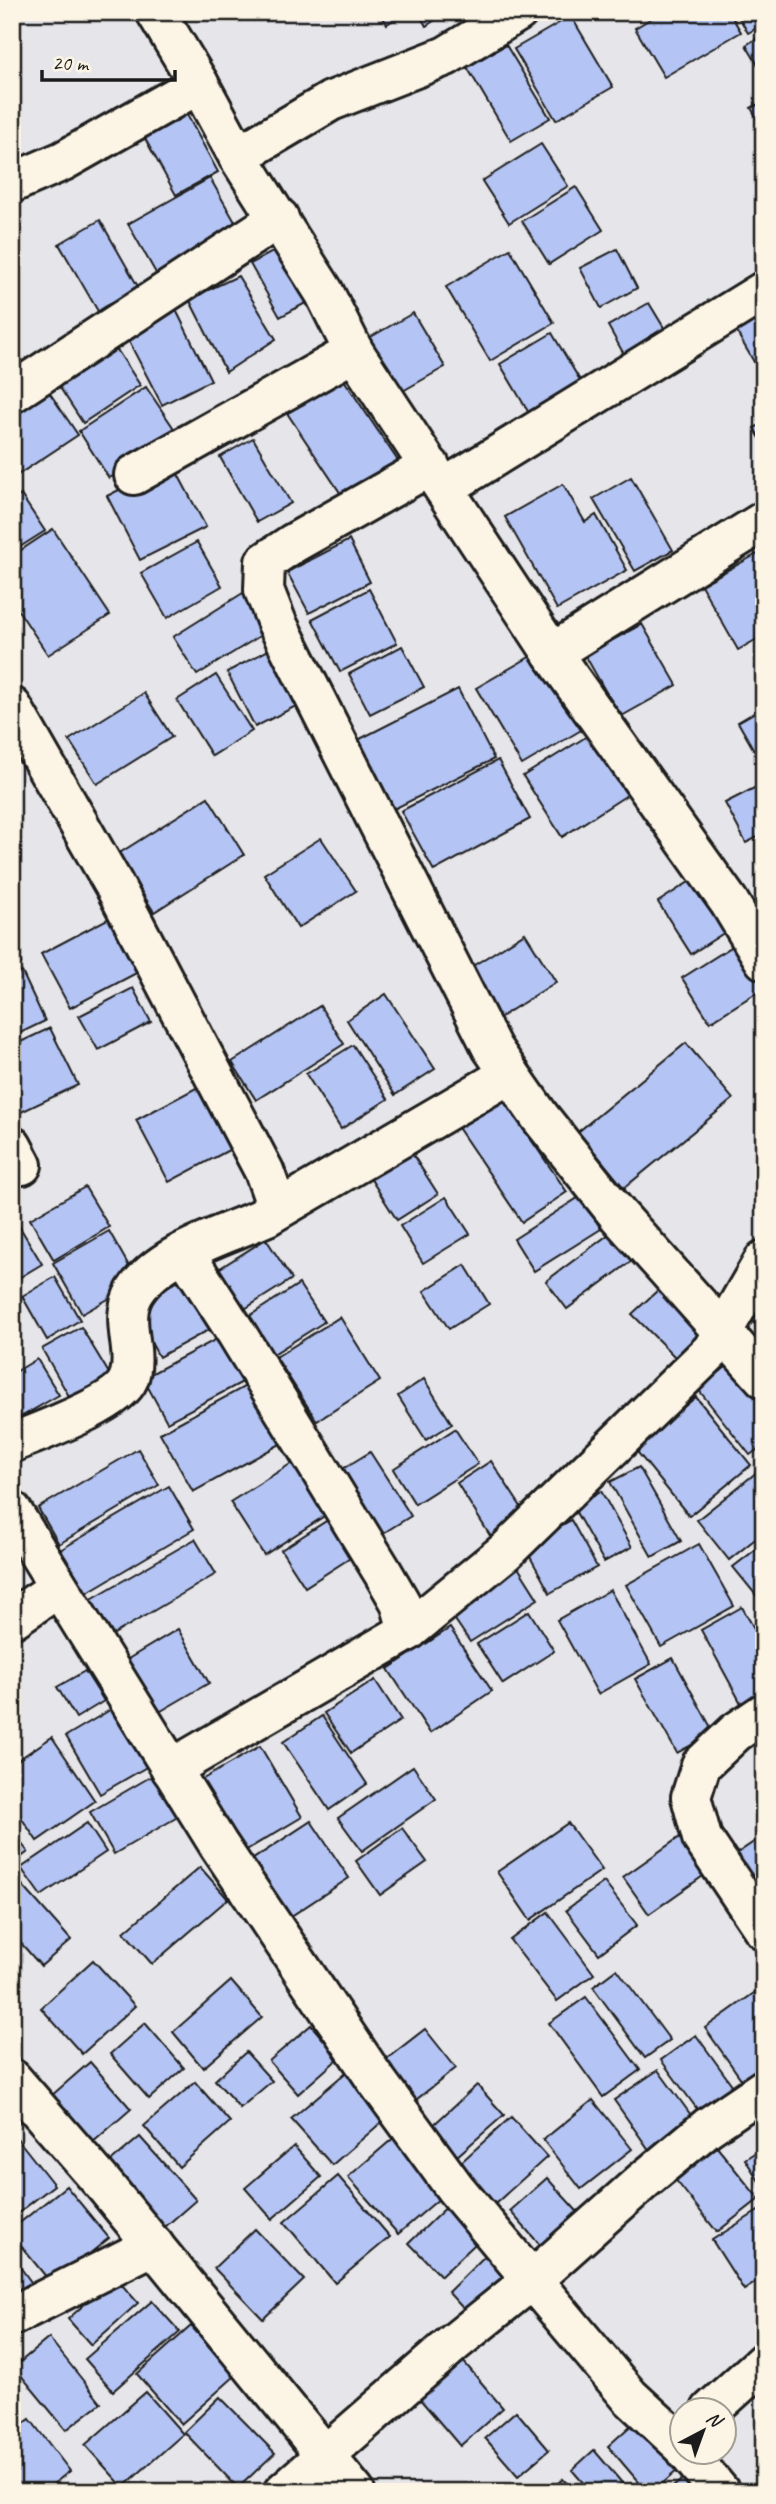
<svg xmlns="http://www.w3.org/2000/svg" width="776" height="2504" viewBox="0 0 776 2504" font-family="Caveat,sans-serif">
<style>
.building{fill:#b4c4f4;stroke:#1c1c1c;stroke-width:2}
.lines{fill:none;stroke-linecap:round;stroke-linejoin:round}
.minor-casing{stroke:#1c1c1c;stroke-width:44}
.minor{stroke:#fcf5e5;stroke-width:38}
</style>
<rect width="100%" height="100%" fill="#e6e6ea"/>
<filter id="ink" filterUnits="userSpaceOnUse"><feTurbulence type="fractalNoise" baseFrequency=".0143" numOctaves="2"/><feDisplacementMap in="SourceGraphic" scale="14" xChannelSelector="R" yChannelSelector="G"/><feConvolveMatrix kernelMatrix="1 2 1 2 8 2 1 2 1" color-interpolation-filters="sRGB"/></filter>
<g filter="url(#ink)">
<g class="building">
<polygon points="379,12 405,12 387,24"/>
<polygon points="418,12 447,12 426,26"/>
<polygon points="662,12 729,12 741,32 664,77 635,28"/>
<polygon points="736,12 764,12 764,24 748,33"/>
<polygon points="571,16 613,87 556,120 514,49"/>
<polygon points="764,34 764,75 746,45"/>
<polygon points="506,45 550,118 511,141 467,67"/>
<polygon points="764,101 764,130 751,108"/>
<polygon points="185,111 218,172 176,195 143,135"/>
<polygon points="541,144 568,186 509,223 482,181"/>
<polygon points="210,178 239,229 157,275 128,224"/>
<polygon points="576,187 603,230 549,264 522,221"/>
<polygon points="100,220 140,290 99,313 59,244"/>
<polygon points="284,246 313,299 280,317 250,264"/>
<polygon points="510,249 554,323 490,361 446,287"/>
<polygon points="617,249 637,288 601,308 580,268"/>
<polygon points="238,276 276,339 226,372 189,299"/>
<polygon points="764,299 764,379 729,319"/>
<polygon points="649,303 672,341 630,365 608,326"/>
<polygon points="176,310 211,380 162,405 126,336"/>
<polygon points="413,313 445,367 401,392 369,338"/>
<polygon points="552,333 588,394 536,425 500,364"/>
<polygon points="112,342 140,385 83,423 55,380"/>
<polygon points="342,377 402,467 347,503 287,413"/>
<polygon points="45,386 78,435 16,476 12,470 12,408"/>
<polygon points="146,387 177,433 109,478 79,431"/>
<polygon points="764,423 764,445 754,428"/>
<polygon points="253,438 291,503 257,522 220,457"/>
<polygon points="172,463 206,527 140,560 107,496"/>
<polygon points="631,477 673,550 635,571 593,499"/>
<polygon points="563,484 585,522 596,515 627,570 557,609 505,517"/>
<polygon points="21,495 45,531 12,552 12,500"/>
<polygon points="53,529 110,615 48,655 12,601 12,556"/>
<polygon points="349,540 370,582 309,613 287,572"/>
<polygon points="197,542 222,586 167,618 141,573"/>
<polygon points="757,554 764,566 764,635 738,650 701,585"/>
<polygon points="369,589 397,643 340,672 312,619"/>
<polygon points="246,591 271,629 197,675 173,637"/>
<polygon points="642,624 677,685 620,717 585,655"/>
<polygon points="402,646 424,687 370,714 349,674"/>
<polygon points="274,647 302,703 255,727 227,672"/>
<polygon points="538,652 583,729 522,765 476,688"/>
<polygon points="216,675 252,731 212,756 177,700"/>
<polygon points="458,689 494,759 392,810 356,741"/>
<polygon points="144,693 172,737 97,784 69,740"/>
<polygon points="764,707 764,757 759,759 738,722"/>
<polygon points="589,735 627,795 562,837 523,776"/>
<polygon points="498,760 530,819 434,871 401,811"/>
<polygon points="764,783 764,834 746,843 725,803"/>
<polygon points="208,797 244,855 154,912 118,854"/>
<polygon points="321,838 356,891 298,928 264,874"/>
<polygon points="700,875 733,927 691,954 658,902"/>
<polygon points="764,895 764,917 754,901"/>
<polygon points="115,915 144,969 70,1008 41,954"/>
<polygon points="525,933 556,982 499,1018 468,969"/>
<polygon points="12,944 21,963 12,968"/>
<polygon points="736,944 764,988 710,1022 682,978"/>
<polygon points="22,972 45,1021 12,1037 12,977"/>
<polygon points="133,988 151,1022 98,1050 79,1016"/>
<polygon points="386,994 435,1069 395,1095 347,1020"/>
<polygon points="320,1006 344,1044 256,1100 232,1062"/>
<polygon points="50,1028 78,1085 17,1114 12,1104 12,1046"/>
<polygon points="686,1043 733,1099 624,1188 578,1132"/>
<polygon points="353,1045 388,1099 341,1129 306,1074"/>
<polygon points="211,1080 244,1142 169,1182 136,1120"/>
<polygon points="501,1096 567,1192 522,1222 457,1126"/>
<polygon points="406,1144 438,1194 397,1220 365,1170"/>
<polygon points="85,1187 109,1227 54,1260 30,1219"/>
<polygon points="581,1196 601,1229 534,1271 514,1239"/>
<polygon points="446,1197 470,1234 423,1263 400,1226"/>
<polygon points="18,1224 42,1264 12,1282 12,1227"/>
<polygon points="109,1231 138,1282 82,1314 53,1263"/>
<polygon points="612,1232 633,1260 567,1309 546,1281"/>
<polygon points="266,1239 292,1279 243,1310 217,1270"/>
<polygon points="465,1265 489,1304 449,1329 424,1291"/>
<polygon points="189,1275 216,1326 159,1357 131,1306"/>
<polygon points="55,1277 80,1320 47,1340 22,1296"/>
<polygon points="299,1284 324,1322 267,1358 243,1320"/>
<polygon points="658,1290 710,1341 684,1366 632,1314"/>
<polygon points="764,1291 764,1335 742,1307"/>
<polygon points="340,1317 380,1381 317,1421 276,1357"/>
<polygon points="81,1327 110,1375 70,1398 42,1349"/>
<polygon points="228,1333 252,1377 167,1422 143,1378"/>
<polygon points="740,1356 764,1387 764,1445 750,1455 698,1389"/>
<polygon points="37,1359 59,1395 12,1422 12,1374"/>
<polygon points="424,1379 452,1424 426,1440 398,1396"/>
<polygon points="251,1383 284,1442 193,1492 160,1433"/>
<polygon points="696,1397 751,1465 689,1516 634,1448"/>
<polygon points="455,1429 478,1464 415,1504 393,1469"/>
<polygon points="138,1449 159,1485 59,1544 38,1508"/>
<polygon points="370,1452 411,1516 377,1537 336,1473"/>
<polygon points="491,1461 531,1522 496,1545 457,1483"/>
<polygon points="292,1463 326,1515 264,1555 230,1502"/>
<polygon points="639,1467 681,1541 652,1557 610,1482"/>
<polygon points="762,1468 764,1470 764,1532 729,1560 697,1520"/>
<polygon points="169,1486 194,1529 86,1593 60,1550"/>
<polygon points="601,1491 632,1547 604,1562 573,1507"/>
<polygon points="331,1518 355,1555 305,1587 281,1550"/>
<polygon points="571,1520 597,1567 550,1593 524,1546"/>
<polygon points="195,1539 216,1574 109,1637 88,1601"/>
<polygon points="764,1543 764,1605 733,1567"/>
<polygon points="699,1544 734,1606 661,1647 626,1585"/>
<polygon points="514,1561 538,1599 470,1642 445,1605"/>
<polygon points="610,1590 651,1664 598,1694 557,1620"/>
<polygon points="742,1607 764,1646 764,1692 742,1705 701,1630"/>
<polygon points="529,1611 554,1651 503,1684 477,1644"/>
<polygon points="450,1628 492,1691 430,1733 388,1669"/>
<polygon points="178,1629 209,1683 149,1718 118,1665"/>
<polygon points="673,1658 714,1733 677,1753 635,1679"/>
<polygon points="85,1671 104,1701 76,1718 57,1687"/>
<polygon points="375,1680 401,1720 351,1753 324,1713"/>
<polygon points="115,1707 150,1765 100,1794 66,1736"/>
<polygon points="322,1716 367,1784 329,1810 283,1742"/>
<polygon points="52,1737 95,1801 37,1841 12,1804 12,1764"/>
<polygon points="260,1746 302,1817 233,1858 191,1786"/>
<polygon points="413,1766 436,1799 362,1851 338,1818"/>
<polygon points="157,1773 181,1815 114,1854 90,1812"/>
<polygon points="311,1821 349,1878 282,1922 244,1865"/>
<polygon points="87,1823 106,1852 41,1896 21,1868"/>
<polygon points="568,1823 602,1870 530,1920 497,1872"/>
<polygon points="402,1828 427,1862 380,1895 356,1861"/>
<polygon points="12,1831 28,1852 12,1864"/>
<polygon points="687,1832 713,1869 649,1914 623,1877"/>
<polygon points="764,1835 764,1896 736,1854"/>
<polygon points="200,1867 228,1899 152,1964 124,1932"/>
<polygon points="16,1878 71,1940 41,1966 12,1933 12,1882"/>
<polygon points="604,1882 637,1925 599,1954 566,1910"/>
<polygon points="548,1912 594,1974 557,2001 510,1940"/>
<polygon points="93,1960 135,2006 82,2054 41,2008"/>
<polygon points="617,1969 670,2040 645,2058 593,1987"/>
<polygon points="231,1981 262,2017 203,2068 173,2032"/>
<polygon points="764,1986 764,2069 744,2083 705,2028"/>
<polygon points="586,1997 640,2070 603,2097 549,2023"/>
<polygon points="145,2023 184,2068 149,2099 110,2054"/>
<polygon points="311,2025 339,2058 298,2094 269,2061"/>
<polygon points="425,2029 456,2068 412,2103 380,2064"/>
<polygon points="696,2035 735,2089 700,2113 661,2060"/>
<polygon points="246,2052 272,2081 240,2108 215,2080"/>
<polygon points="90,2062 131,2109 92,2143 51,2096"/>
<polygon points="350,2069 390,2115 332,2165 291,2119"/>
<polygon points="658,2070 696,2122 652,2154 614,2100"/>
<polygon points="195,2082 230,2122 179,2167 144,2126"/>
<polygon points="477,2085 504,2115 456,2157 430,2128"/>
<polygon points="593,2100 632,2149 581,2189 543,2140"/>
<polygon points="12,2109 21,2121 12,2128"/>
<polygon points="511,2117 547,2157 495,2204 459,2164"/>
<polygon points="397,2135 447,2192 398,2234 348,2177"/>
<polygon points="16,2137 54,2185 12,2218 12,2140"/>
<polygon points="140,2137 196,2200 158,2233 102,2169"/>
<polygon points="294,2146 321,2177 272,2219 245,2188"/>
<polygon points="717,2147 759,2199 717,2232 675,2179"/>
<polygon points="764,2147 764,2189 745,2159"/>
<polygon points="338,2176 390,2237 335,2283 284,2222"/>
<polygon points="547,2178 585,2220 548,2254 510,2211"/>
<polygon points="66,2186 109,2238 52,2284 12,2235 12,2229"/>
<polygon points="457,2197 489,2231 441,2276 409,2243"/>
<polygon points="763,2208 764,2277 744,2290 712,2240"/>
<polygon points="255,2229 304,2280 263,2319 214,2268"/>
<polygon points="495,2246 520,2272 472,2318 448,2292"/>
<polygon points="12,2256 31,2282 12,2296"/>
<polygon points="115,2277 138,2303 91,2345 68,2319"/>
<polygon points="152,2301 180,2332 113,2391 85,2359"/>
<polygon points="191,2326 235,2376 181,2424 137,2374"/>
<polygon points="49,2338 101,2403 66,2430 14,2367"/>
<polygon points="463,2361 503,2408 460,2446 419,2398"/>
<polygon points="146,2392 183,2434 123,2487 85,2445"/>
<polygon points="220,2397 275,2453 238,2488 184,2432"/>
<polygon points="516,2411 549,2450 518,2476 485,2438"/>
<polygon points="30,2419 70,2471 43,2492 13,2492 12,2432"/>
<polygon points="637,2420 679,2469 653,2492 647,2492 608,2446"/>
<polygon points="594,2450 628,2490 626,2492 591,2492 572,2470"/>
<polygon points="685,2477 698,2492 667,2492"/>
<polygon points="563,2479 574,2492 547,2492"/>
</g>
<g class="lines">
<defs>
<g id="minor">
<polyline points="156,12 199,84 238,156 324,292 354,352 552,653 729,902 764,960"/>
<polyline points="238,156 331,101 446,56 518,12"/>
<polyline points="12,183 63,161 199,84"/>
<polyline points="12,393 279,218"/>
<polyline points="430,466 292,544 265,562 264,590 277,623 492,1048 540,1117 618,1215 764,1378"/>
<polyline points="134,475 354,352"/>
<polyline points="444,488 764,291"/>
<polyline points="552,653 764,521"/>
<path d="M12 707 114 885 264 1171 274 1199 267 1216C226 1235 159 1253 135 1292 124 1310 129 1330 131 1349 132 1359 132 1371 128 1380 118 1404 38 1432 12 1443"/>
<polyline points="12,1146 22,1165"/>
<polyline points="267,1216 510,1074"/>
<polyline points="184,1252 237,1334 382,1571 400,1602 408,1631"/>
<polyline points="12,1511 218,1844 374,2077 455,2188 630,2397 682,2445"/>
<polyline points="12,1619 58,1588"/>
<polyline points="764,1713 736,1732 701,1765 691,1797 702,1838 764,1930"/>
<polyline points="171,1769 408,1631 506,1551 712,1350 764,1260"/>
<polyline points="12,2079 105,2186 355,2492"/>
<polyline points="12,2316 154,2245"/>
<polyline points="711,2410 764,2362"/>
<polyline points="687,2452 720,2492"/>
<polyline points="283,2492 455,2342 533,2279 643,2181 708,2127 764,2089"/>
</g>
</defs>
<use href="#minor" class="minor-casing"/>
<use href="#minor" class="minor"/>
</g>
</g>
<rect width="776" height="2504" fill="none" stroke="#fcf5e5" stroke-width="42"/>
<rect x="21" y="21" width="734" height="2462" fill="none" stroke="#1c1c1c" stroke-width="2.5" filter="url(#ink)"/>
<g transform="translate(703 2431) rotate(41)"><circle r="33" fill="#fcf5e5" stroke="#a29e95" stroke-width="2"/>
<path d="M0-5L12 26L0 18L-12 26Z" fill="#1c1c1c"/>
<text y="-10" font-size="19" font-weight="bold" text-anchor="middle" fill="#1c1c1c">N</text>
</g>
<path d="M42 70v10h133v-10" fill="none" stroke="#1c1c1c" stroke-width="3.5"/>
<text x="52" y="70" font-size="21" fill="#1c1c1c" stroke="#fcf5e5" stroke-width="5" paint-order="stroke">20 m</text>
</svg>
